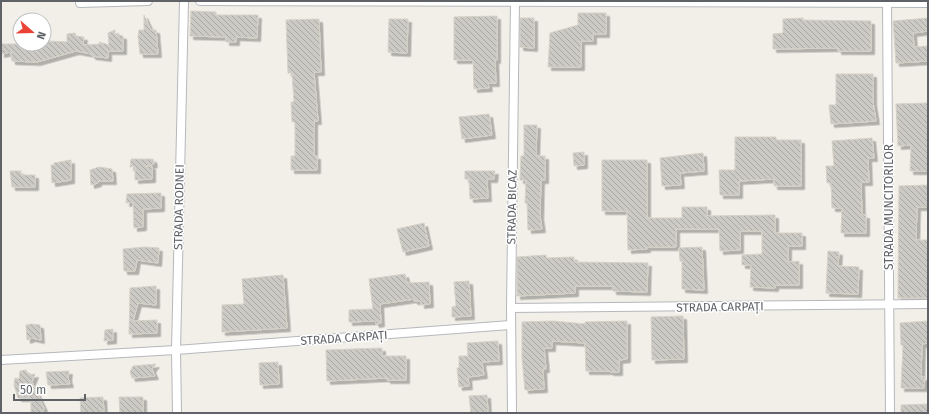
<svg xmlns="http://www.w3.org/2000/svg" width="929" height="414" viewBox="0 0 929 414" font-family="'Fira Sans',sans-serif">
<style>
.building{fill:url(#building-back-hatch);stroke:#d6d1c6;filter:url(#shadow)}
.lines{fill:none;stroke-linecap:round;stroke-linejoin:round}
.street-casing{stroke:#b5b8bc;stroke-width:10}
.street{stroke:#fff;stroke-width:8}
.labels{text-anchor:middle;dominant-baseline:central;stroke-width:3;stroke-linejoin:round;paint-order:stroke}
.street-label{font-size:12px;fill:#5f6368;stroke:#fff}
</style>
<defs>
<pattern id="building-back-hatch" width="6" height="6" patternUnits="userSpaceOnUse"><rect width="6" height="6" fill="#cccac5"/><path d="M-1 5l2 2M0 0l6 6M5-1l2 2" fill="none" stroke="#a9a8a4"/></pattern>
<filter id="shadow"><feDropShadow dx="3.5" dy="3.5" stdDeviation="0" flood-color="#0004"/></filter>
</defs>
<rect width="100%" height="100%" fill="#f1efe8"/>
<g class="building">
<polygon points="191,11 216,12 216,15 258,15 257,38 236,37 236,42 226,42 226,37 190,36"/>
<polygon points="578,13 606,13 606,34 593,34 593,41 581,41 581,67 548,67 550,33 578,25"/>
<polygon points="144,15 151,30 156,30 158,54 140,54 138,36 139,30 144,30"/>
<polygon points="497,16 497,60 495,60 496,83 488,83 489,88 474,89 473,60 454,60 454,17"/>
<polygon points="520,18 534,18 534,48 520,47"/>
<polygon points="803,18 803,20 871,21 871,51 838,51 838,48 773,49 773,34 783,33 783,19"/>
<polygon points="928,18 928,31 913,33 914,47 928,46 928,61 896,63 893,21"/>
<polygon points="319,19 321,72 314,72 318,121 314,121 314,156 317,156 317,170 291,170 291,156 295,156 295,122 292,122 291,102 294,102 292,73 288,73 286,20"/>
<polygon points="389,19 408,19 407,53 388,52"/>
<polygon points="115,30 115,34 123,36 123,51 108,51 108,58 92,56 92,54 76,51 37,62 12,61 11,52 1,54 1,44 44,44 44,41 50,41 67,42 67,34 75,33 76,36 84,37 83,45 100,44 99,42 109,45 108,33"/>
<polygon points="836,74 873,74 873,102 876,121 831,124 829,105 836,105"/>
<polygon points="928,103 928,171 910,171 911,145 898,146 896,104"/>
<polygon points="489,114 492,135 462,139 459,117"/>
<polygon points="524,125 537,125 536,156 545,156 545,180 541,180 540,216 542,229 528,230 527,203 525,203 526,180 520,180 521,156 524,156"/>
<polygon points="735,137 776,137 776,140 801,140 801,186 774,186 774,179 739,181 739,195 720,195 719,170 735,170"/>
<polygon points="872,138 874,158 868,158 869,182 861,182 862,215 866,215 866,233 841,233 842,208 832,208 831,183 827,183 826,166 834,166 832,141"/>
<polygon points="584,152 584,165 574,166 573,153"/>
<polygon points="703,153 704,171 680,173 681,185 662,186 660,158"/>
<polygon points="131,159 153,159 154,164 145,166 152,166 152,179 135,180 135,166 130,167"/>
<polygon points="71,160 71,180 52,183 51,165 54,165 54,163"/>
<polygon points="602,160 647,160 647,218 682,218 682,207 707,207 707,216 775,215 775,233 802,233 802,246 788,246 788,262 799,261 799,285 775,285 775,288 750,287 751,265 742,265 742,255 762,254 762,231 740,231 740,250 720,251 719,229 676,229 676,247 647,247 647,249 628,250 627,211 602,211"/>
<polygon points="99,167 112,169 113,181 98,181 98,183 91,185 90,170"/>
<polygon points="10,171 21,171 21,175 35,175 35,187 12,187"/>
<polygon points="465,171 495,171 494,179 487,179 488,198 470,199 469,179 465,179"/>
<polygon points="928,185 928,207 917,207 916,240 928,240 928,298 898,298 899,186"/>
<polygon points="161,193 161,208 143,209 143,227 134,228 133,202 126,203 127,194"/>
<polygon points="424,223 429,246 403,252 397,229"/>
<polygon points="144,247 159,248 158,263 137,260 135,271 124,271 123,249"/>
<polygon points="702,247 704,290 682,289 682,261 680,261 679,248"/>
<polygon points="828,251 839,252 838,266 859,267 858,294 826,293"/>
<polygon points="546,255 546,258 574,257 574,262 648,263 647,292 613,291 613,286 575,286 575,293 517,296 517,257"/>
<polygon points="405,274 407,283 429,282 430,304 421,305 421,301 414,301 414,299 380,304 381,323 376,324 375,321 349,322 349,310 373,309 369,279"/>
<polygon points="283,275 287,328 222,332 222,305 244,304 242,279"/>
<polygon points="469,281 471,316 452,317 452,307 456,306 454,282"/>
<polygon points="156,286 156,305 138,303 133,321 157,320 157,333 129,334 130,288"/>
<polygon points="683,316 684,359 652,360 651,317"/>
<polygon points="553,321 585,324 585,322 627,321 627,359 619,360 619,372 610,372 610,371 586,371 585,343 552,341 552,348 544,348 546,369 543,369 544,389 525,390 522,358 522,322"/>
<polygon points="928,321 928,343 922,344 921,377 925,377 924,388 901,388 903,345 901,345 900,323"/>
<polygon points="31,324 40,325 41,340 32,338 27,340 26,325"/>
<polygon points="113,329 113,340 104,341 105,330"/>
<polygon points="498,341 499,361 482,362 484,375 468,377 469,386 459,387 457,368 459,368 459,356 468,356 467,343"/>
<polygon points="382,348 382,356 406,356 406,380 387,380 387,378 327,381 326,350"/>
<polygon points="278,362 279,384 260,385 259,363"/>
<polygon points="156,364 152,369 155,376 132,378 130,372 133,366"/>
<polygon points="26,370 28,375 35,374 32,382 44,408 43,413 31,413 31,398 18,398 14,385 15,378 19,379 20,371"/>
<polygon points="69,371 68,378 70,384 48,385 46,372"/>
<polygon points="487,395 488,413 471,413 469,396"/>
<polygon points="103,397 104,412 81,413 80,398"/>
<polygon points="119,397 143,397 143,413 120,413"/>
<polygon points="928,404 928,413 901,413 901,405"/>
</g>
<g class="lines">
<defs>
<g id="street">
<polyline points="200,1 928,3"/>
<polyline points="887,1 890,413"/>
<polyline points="80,3 148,1"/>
<polyline points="511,308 928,304"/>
<polyline points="1,360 176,350 511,325"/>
<polyline points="177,413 176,350 184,1"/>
<polyline points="512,413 511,308 515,1"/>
</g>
</defs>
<use href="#street" class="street-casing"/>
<use href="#street" class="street"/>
</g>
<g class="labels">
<g class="street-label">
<text transform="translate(179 207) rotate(-89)">STRADA RODNEI</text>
<text transform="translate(512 207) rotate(-89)">STRADA BICAZ</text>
<text transform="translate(889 207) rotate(-90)">STRADA MUNCITORILOR</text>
<text transform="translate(720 307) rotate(-1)">STRADA CARPAȚI</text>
<text transform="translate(344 338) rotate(-4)">STRADA CARPAȚI</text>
</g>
</g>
<rect width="929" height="414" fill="none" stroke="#5f6368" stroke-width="4"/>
<g transform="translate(32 32) rotate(110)"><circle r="19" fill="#ffffff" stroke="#bfc1c3"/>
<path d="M0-3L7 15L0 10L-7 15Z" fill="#ea4335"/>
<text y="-6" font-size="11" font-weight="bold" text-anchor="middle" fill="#5f6368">N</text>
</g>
<path d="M14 394v6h71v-6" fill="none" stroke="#5f6368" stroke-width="2"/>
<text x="20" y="394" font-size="12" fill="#5f6368" stroke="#ffffff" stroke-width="3" paint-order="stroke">50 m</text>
</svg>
